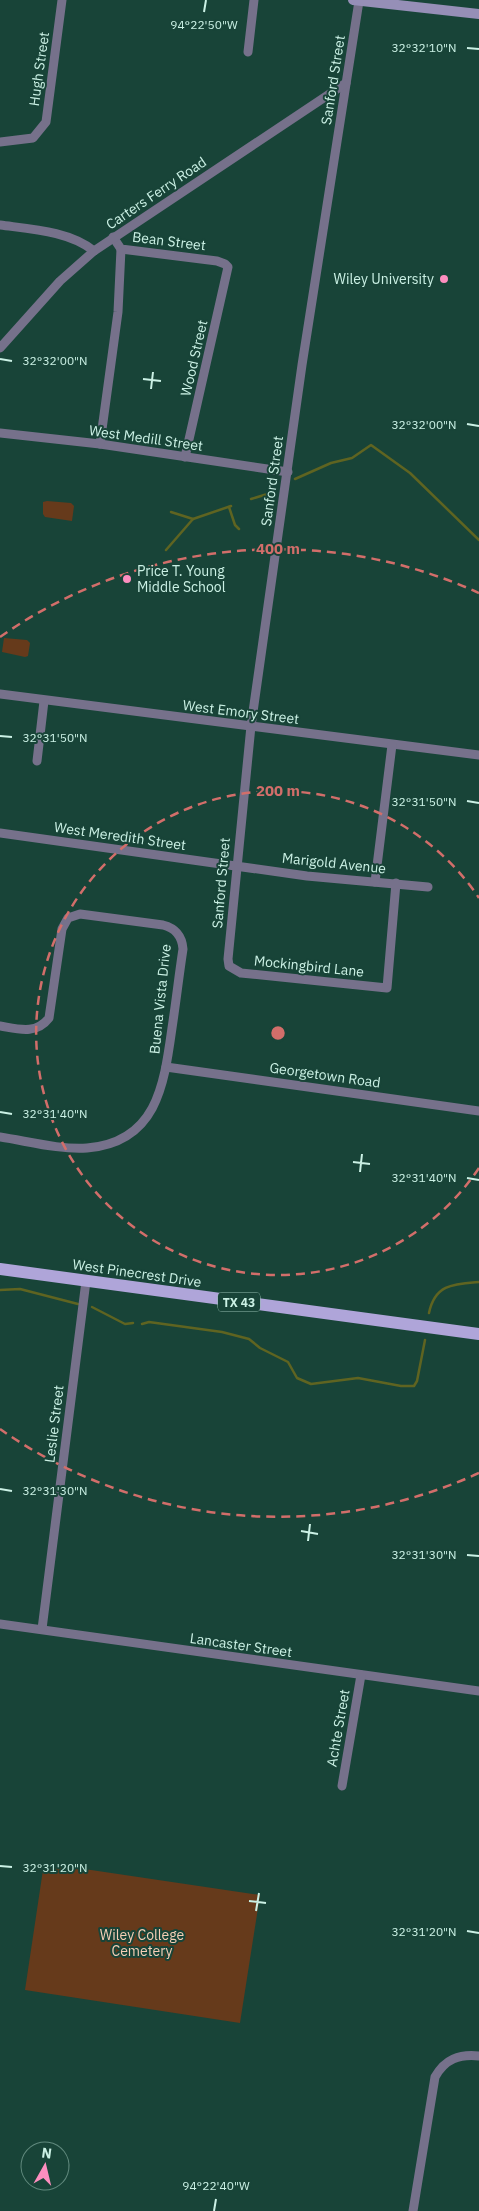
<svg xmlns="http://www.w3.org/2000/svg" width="479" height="2211" viewBox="0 0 479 2211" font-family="'IBM Plex Sans',sans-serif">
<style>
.green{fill:#663a1b}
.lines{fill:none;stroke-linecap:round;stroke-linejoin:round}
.stream{stroke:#5f6421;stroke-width:2.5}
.street{stroke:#76718b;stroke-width:9}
.secondary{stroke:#968fb7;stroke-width:10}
.primary{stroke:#afa5d9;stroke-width:12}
.ticks{fill:none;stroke:#cbf1e5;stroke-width:2}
.ring{fill:none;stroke:#d26e6a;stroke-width:2.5;stroke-dasharray:9 6}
.poi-dot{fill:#fd8ebf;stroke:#184438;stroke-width:2}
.labels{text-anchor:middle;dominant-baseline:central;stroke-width:4;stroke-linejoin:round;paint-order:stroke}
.shield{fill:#184438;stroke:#95bdb1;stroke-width:1}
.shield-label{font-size:12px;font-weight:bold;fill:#cbf1e5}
.street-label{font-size:14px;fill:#cbf1e5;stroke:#184438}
.poi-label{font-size:14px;fill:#cbf1e5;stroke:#184438;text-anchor:end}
.park-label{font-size:14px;fill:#f6ceb5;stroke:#184438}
.ticks-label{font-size:12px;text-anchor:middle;fill:#cbf1e5;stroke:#184438;stroke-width:4;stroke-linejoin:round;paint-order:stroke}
.centre{fill:#d26e6a;stroke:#184438;stroke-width:2.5}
.ring-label{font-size:15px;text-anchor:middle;font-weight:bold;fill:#d26e6a;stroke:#184438;stroke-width:4;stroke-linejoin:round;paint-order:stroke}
</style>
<rect width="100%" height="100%" fill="#184438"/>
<g class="green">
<polygon points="47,501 71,503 74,506 72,521 45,517 43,514 43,502"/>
<polygon points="4,638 27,640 30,643 28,656 25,657 2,652"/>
<polygon points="44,1863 260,1895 240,2023 25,1990"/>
</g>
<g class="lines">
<g class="stream">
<polyline points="295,479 331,463 352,458 371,445 410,473 479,540"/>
<polyline points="251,499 274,492"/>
<polyline points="229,507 235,525 239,529"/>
<polyline points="171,512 193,519"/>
<polyline points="166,550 193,519 231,506"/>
<polyline points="0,1290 20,1289 78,1304"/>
<polyline points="92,1307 125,1324 133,1323"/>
<path d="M429 1313C435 1284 454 1284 479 1282"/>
<polyline points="142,1324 149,1322 222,1332 249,1339 260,1348 288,1362 297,1378 311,1384 358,1378 401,1386 414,1386 417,1381 425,1340"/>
</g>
<g class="street">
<polyline points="359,1 302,365 251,726 228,959 229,966 241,973 387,988 396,883"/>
<polyline points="248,52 254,0"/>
<polyline points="0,142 33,138 46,122 62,0"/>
<path d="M0 225C30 229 70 231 94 251"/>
<polyline points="113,237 121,249 217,261 225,264 228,267 185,457"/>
<polyline points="0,348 60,281 94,251 346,83"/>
<polyline points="0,433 100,444 288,472"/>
<polyline points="100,444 118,312 121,249"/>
<polyline points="0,694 479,755"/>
<polyline points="37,761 44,701"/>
<polyline points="0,833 307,876 428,887"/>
<polyline points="375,882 392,745"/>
<path d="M0 1026C18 1029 36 1035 49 1018L62 929 68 918 80 914 163 925C175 928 182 936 183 949 179 975 176 1002 172 1028 164 1085 157 1142 87 1148 60 1150 27 1141 0 1137"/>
<polyline points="166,1067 479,1111"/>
<polyline points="0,1624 479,1691"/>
<polyline points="42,1629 86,1281"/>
<polyline points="342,1786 361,1675"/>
<path d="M413 2211 435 2077C445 2059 459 2054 479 2056"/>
</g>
<polyline class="secondary" points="353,0 479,14"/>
<polyline class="primary" points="0,1269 479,1334"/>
</g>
<path class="ticks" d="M204 12 206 0M467 48 479 49M0 359 12 361M143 379 161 381M151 389 153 372M467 424 479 426M0 736 12 737M467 801 479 803M0 1112 12 1114M353 1162 370 1164M360 1172 362 1154M467 1178 479 1180M0 1489 12 1491M301 1531 318 1534M308 1541 310 1524M467 1555 479 1556M0 1866 12 1867M249 1901 266 1903M256 1911 259 1893M467 1931 479 1933M214 2211 216 2199"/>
<g class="ring">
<path d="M479 1168A242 242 0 1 1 479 898"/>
<path d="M479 1473A484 484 0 0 1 0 1429M0 637A484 484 0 0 1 479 593"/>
</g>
<g class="poi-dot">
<circle cx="444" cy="279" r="5"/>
<circle cx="127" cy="579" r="5"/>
</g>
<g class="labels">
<rect class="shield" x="218" y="1292.5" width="42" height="19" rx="4"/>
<g class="shield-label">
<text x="239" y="1302">TX 43</text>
</g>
<g class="street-label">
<text transform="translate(39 69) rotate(-82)">Hugh Street</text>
<text transform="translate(333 80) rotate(-81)">Sanford Street</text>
<text transform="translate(156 193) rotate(-34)">Carters Ferry Road</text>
<text transform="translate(169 241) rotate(7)">Bean Street</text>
<text transform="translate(194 358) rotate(-77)">Wood Street</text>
<text transform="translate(146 438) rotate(8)">West Medill Street</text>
<text transform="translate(272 481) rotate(-82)">Sanford Street</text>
<text transform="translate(241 712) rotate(7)">West Emory Street</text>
<text transform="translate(120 836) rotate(8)">West Meredith Street</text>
<text transform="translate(334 863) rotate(6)">Marigold Avenue</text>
<text transform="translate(221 883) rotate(-85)">Sanford Street</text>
<text transform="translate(309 966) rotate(6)">Mockingbird Lane</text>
<text transform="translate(160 999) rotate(-84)">Buena Vista Drive</text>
<text transform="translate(325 1075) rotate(8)">Georgetown Road</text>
<text transform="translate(137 1273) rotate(8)">West Pinecrest Drive</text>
<text transform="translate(54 1424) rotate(-83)">Leslie Street</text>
<text transform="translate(241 1645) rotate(8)">Lancaster Street</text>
<text transform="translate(338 1728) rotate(-80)">Achte Street</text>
</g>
<g class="poi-label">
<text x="434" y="279">Wiley University</text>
<text x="137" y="571" text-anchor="start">Price T. Young<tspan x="137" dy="16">Middle School</tspan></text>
</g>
<g class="park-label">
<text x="142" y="1935">Wiley College<tspan x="142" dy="16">Cemetery</tspan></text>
</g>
</g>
<g class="ticks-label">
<text x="204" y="29">94°22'50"W</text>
<text x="424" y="52">32°32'10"N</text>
<text x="55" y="365">32°32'00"N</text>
<text x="424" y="429">32°32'00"N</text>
<text x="55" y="742">32°31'50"N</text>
<text x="424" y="806">32°31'50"N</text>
<text x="55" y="1118">32°31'40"N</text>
<text x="424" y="1182">32°31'40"N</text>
<text x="55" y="1495">32°31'30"N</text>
<text x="424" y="1559">32°31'30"N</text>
<text x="55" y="1872">32°31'20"N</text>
<text x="424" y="1936">32°31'20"N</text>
<text x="216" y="2190">94°22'40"W</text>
</g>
<circle cx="278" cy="1033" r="8" class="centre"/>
<g class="ring-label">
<text x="278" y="554">400 m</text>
<text x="278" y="796">200 m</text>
</g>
<g transform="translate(45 2166) rotate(8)"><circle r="24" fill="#184438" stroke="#60897d"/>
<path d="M0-4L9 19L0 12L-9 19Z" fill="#fd8ebf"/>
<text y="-8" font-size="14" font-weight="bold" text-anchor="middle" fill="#cbf1e5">N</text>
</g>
</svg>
